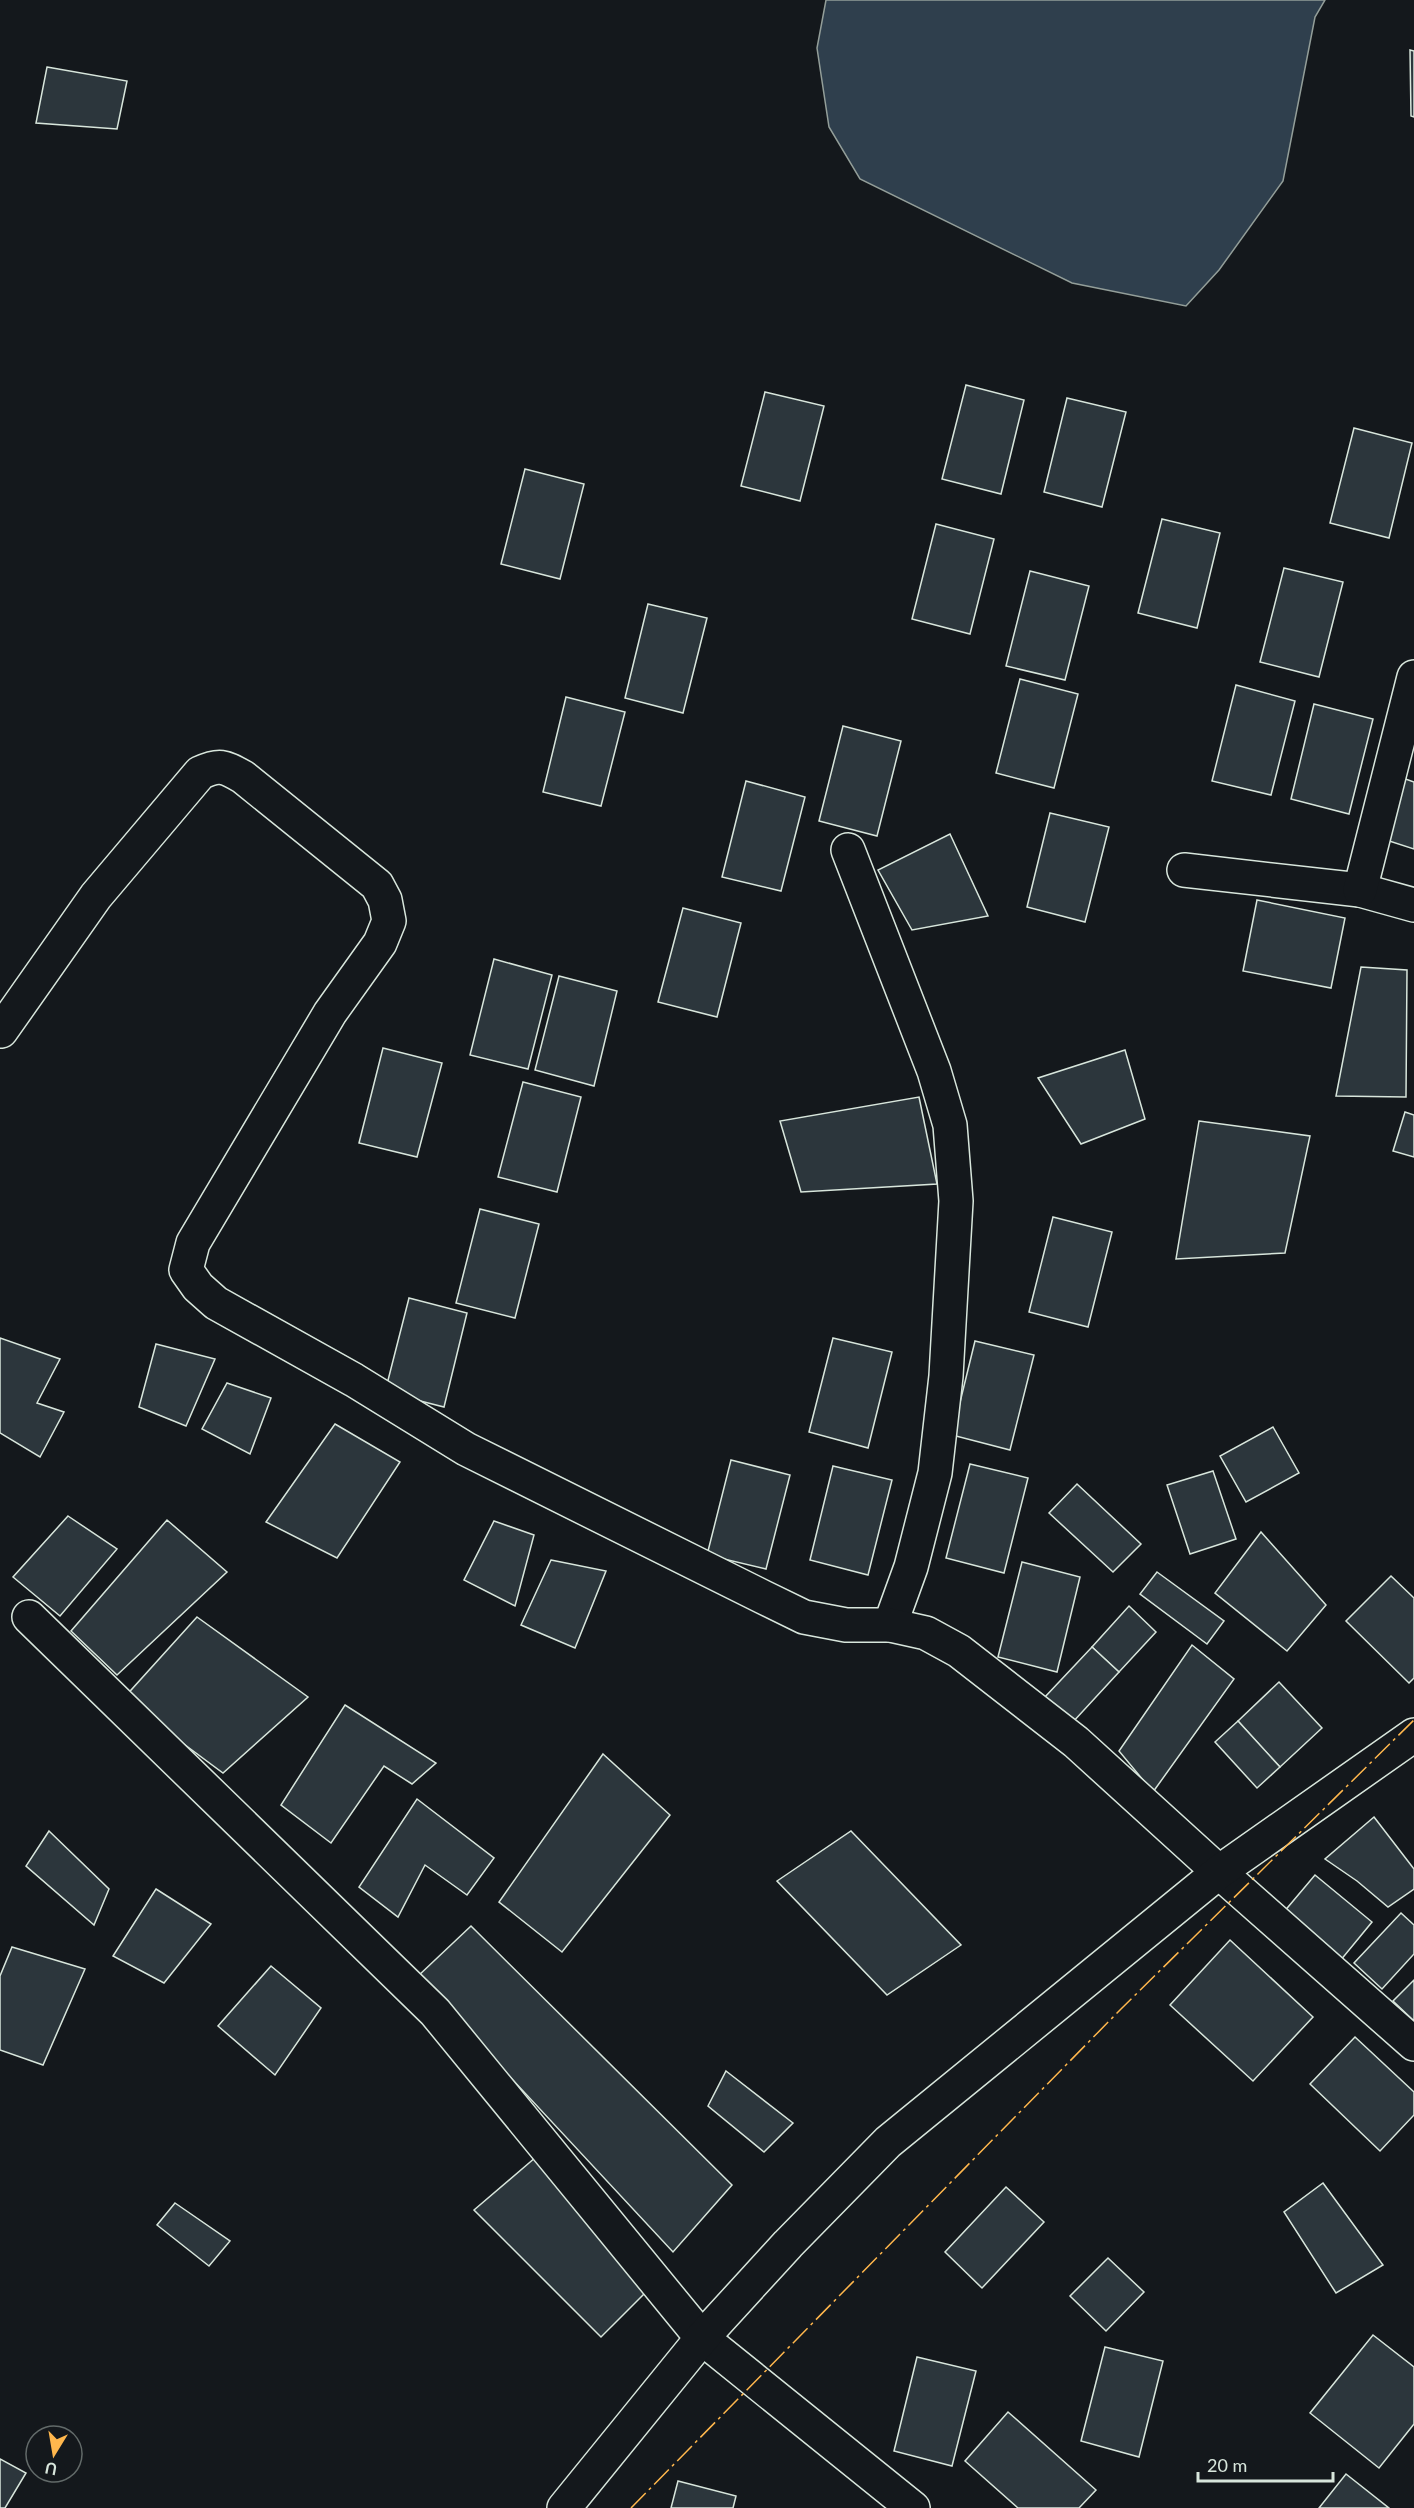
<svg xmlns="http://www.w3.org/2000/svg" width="1414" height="2508" viewBox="0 0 1414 2508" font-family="Lato,sans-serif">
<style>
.water{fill:#2f3f4d;stroke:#939e99;stroke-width:1.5}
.building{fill:#2c363c;stroke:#d8e6dc;stroke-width:1.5}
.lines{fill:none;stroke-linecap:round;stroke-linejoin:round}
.minor-casing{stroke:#d8e6dc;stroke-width:36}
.tertiary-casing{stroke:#d8e6dc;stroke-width:36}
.minor{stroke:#14181c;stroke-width:33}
.tertiary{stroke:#14181c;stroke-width:33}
.power{stroke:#ffb74d;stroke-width:1.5;stroke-dasharray:21 4.5 3 4.5;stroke-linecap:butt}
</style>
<rect width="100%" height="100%" fill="#14181c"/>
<polygon class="water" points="826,0 1325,0 1315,17 1283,181 1219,270 1186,306 1072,283 860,179 829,127 817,48"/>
<g class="building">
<polygon points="1410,50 1414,51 1414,117 1411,116"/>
<polygon points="47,67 127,81 117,129 36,123"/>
<polygon points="966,385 1024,400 1001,494 942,479"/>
<polygon points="765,392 824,406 800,501 741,486"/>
<polygon points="1067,398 1126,412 1102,507 1044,492"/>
<polygon points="1354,428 1412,443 1389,538 1330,523"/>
<polygon points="525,469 584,484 560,579 501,564"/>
<polygon points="1162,519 1220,533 1197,628 1138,613"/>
<polygon points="936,524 994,539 970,634 912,619"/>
<polygon points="1284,568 1343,582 1319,677 1260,662"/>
<polygon points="1030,571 1089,586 1065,680 1006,666"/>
<polygon points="648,604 707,618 683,713 625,698"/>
<polygon points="1020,679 1078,694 1054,788 996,773"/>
<polygon points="1236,685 1295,701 1271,795 1212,781"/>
<polygon points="566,697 625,712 601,806 543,792"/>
<polygon points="1314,704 1373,719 1349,814 1291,799"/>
<polygon points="843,726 901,741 877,836 819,821"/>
<polygon points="1400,777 1414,782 1414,849 1380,838"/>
<polygon points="746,781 805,797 781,891 722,877"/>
<polygon points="1050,813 1109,827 1085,922 1027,907"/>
<polygon points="950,834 988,916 912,930 878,870"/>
<polygon points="1257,900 1345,918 1331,988 1243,971"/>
<polygon points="683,908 741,923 717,1017 658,1002"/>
<polygon points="494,959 552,975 528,1069 470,1055"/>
<polygon points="1361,967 1407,970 1406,1097 1336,1096"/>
<polygon points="559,976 617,991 594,1086 535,1070"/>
<polygon points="383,1048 442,1063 417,1157 359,1143"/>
<polygon points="1125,1050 1145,1119 1081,1144 1038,1078"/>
<polygon points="523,1082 581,1097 557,1192 498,1177"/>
<polygon points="919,1097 937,1184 801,1192 780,1121"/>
<polygon points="1405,1112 1414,1115 1414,1157 1393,1151"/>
<polygon points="1199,1121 1310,1136 1285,1253 1176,1259"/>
<polygon points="480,1209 539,1224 515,1318 456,1303"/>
<polygon points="1053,1217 1112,1232 1088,1327 1029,1312"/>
<polygon points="409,1298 467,1313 444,1407 385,1392"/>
<polygon points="0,1338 60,1359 37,1403 64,1412 40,1457 0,1433"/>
<polygon points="833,1338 892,1352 868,1448 809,1432"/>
<polygon points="975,1341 1034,1355 1010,1450 952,1435"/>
<polygon points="156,1344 215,1359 186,1426 139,1407"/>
<polygon points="227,1383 271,1398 250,1454 202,1429"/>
<polygon points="335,1424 400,1462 337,1558 266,1522"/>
<polygon points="1273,1427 1299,1473 1246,1502 1220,1456"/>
<polygon points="731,1460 790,1475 766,1569 707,1555"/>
<polygon points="970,1464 1028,1478 1004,1573 946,1558"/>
<polygon points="833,1466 892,1480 868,1575 810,1560"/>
<polygon points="1213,1471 1236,1539 1190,1554 1167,1485"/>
<polygon points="1077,1484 1141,1544 1113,1572 1049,1513"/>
<polygon points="68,1516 117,1549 60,1616 13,1577"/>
<polygon points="167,1520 227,1572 117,1675 71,1631"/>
<polygon points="494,1521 534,1535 515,1606 464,1580"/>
<polygon points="1261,1532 1326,1605 1287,1651 1215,1593"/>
<polygon points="551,1560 606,1571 575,1648 521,1625"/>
<polygon points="1022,1562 1080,1577 1057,1672 998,1657"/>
<polygon points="1157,1572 1224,1621 1207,1644 1140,1594"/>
<polygon points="1391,1576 1414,1598 1414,1678 1409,1683 1346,1621"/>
<polygon points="1129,1606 1156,1632 1119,1672 1092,1647"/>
<polygon points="197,1617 308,1697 223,1773 123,1699"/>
<polygon points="1192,1645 1234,1679 1153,1792 1119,1751"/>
<polygon points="1092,1647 1119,1672 1072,1723 1044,1698"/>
<polygon points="1279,1682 1322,1728 1280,1767 1238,1721"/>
<polygon points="345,1705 436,1763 412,1784 384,1766 331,1843 281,1805"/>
<polygon points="1238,1721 1280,1767 1257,1788 1215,1742"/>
<polygon points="603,1754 670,1815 562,1952 499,1902"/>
<polygon points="417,1799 494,1858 467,1895 425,1865 398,1917 359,1887"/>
<polygon points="1374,1817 1414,1869 1414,1889 1388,1907 1357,1881 1325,1859"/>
<polygon points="49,1831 109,1889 94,1925 26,1866"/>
<polygon points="851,1831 961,1945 887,1995 777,1881"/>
<polygon points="1315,1875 1372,1922 1340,1961 1283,1913"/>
<polygon points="156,1889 211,1924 164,1983 113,1956"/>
<polygon points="1401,1913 1414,1925 1414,1954 1382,1989 1354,1963"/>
<polygon points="471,1926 732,2185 673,2252 417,1977"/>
<polygon points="1230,1940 1313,2017 1253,2081 1170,2005"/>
<polygon points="12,1947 85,1969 43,2065 0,2050 0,1976"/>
<polygon points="271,1966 321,2008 275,2075 218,2026"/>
<polygon points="1414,1980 1414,2021 1393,2001"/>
<polygon points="1355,2037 1414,2092 1414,2115 1380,2151 1310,2084"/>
<polygon points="726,2071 793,2123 764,2152 708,2106"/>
<polygon points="536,2157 647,2291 601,2337 474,2210"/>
<polygon points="1323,2183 1383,2265 1336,2293 1284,2212"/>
<polygon points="1006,2187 1044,2222 982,2288 945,2252"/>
<polygon points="175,2203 230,2241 209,2266 157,2225"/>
<polygon points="1108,2258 1144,2292 1106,2331 1070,2296"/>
<polygon points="1373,2335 1414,2367 1414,2424 1379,2468 1310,2413"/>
<polygon points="1105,2347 1163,2361 1139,2457 1081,2441"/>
<polygon points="917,2357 976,2371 952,2466 894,2451"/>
<polygon points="1008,2412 1096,2490 1079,2508 1018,2508 965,2461"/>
<polygon points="0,2459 26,2473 5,2508 0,2508"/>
<polygon points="1346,2474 1389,2508 1319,2508"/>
<polygon points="678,2481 736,2496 733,2508 671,2508"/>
</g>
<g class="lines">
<defs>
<g id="minor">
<polyline points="848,850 934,1071 950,1125 956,1201 946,1376 935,1473 911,1567 890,1625"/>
<polyline points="1184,870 1360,890 1414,905"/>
<polyline points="1360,890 1414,677"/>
<path d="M1 1031 96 896 200 773C219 764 224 766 243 777L377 885 385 900 389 921 380 943 330 1013 193 1243 186 1270 198 1287 216 1303 354 1380 466 1449 763 1597 804 1617 846 1625H890L926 1633 959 1651 1076 1742 1219 1872 1414 2044"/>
<polyline points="29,1617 435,2012 702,2338 913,2508"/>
</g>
<polyline id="tertiary" points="564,2508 702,2338 788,2244 888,2142 1219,1872 1414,1735"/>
</defs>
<use href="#minor" class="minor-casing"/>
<use href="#tertiary" class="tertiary-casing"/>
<use href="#minor" class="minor"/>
<use href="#tertiary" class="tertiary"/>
<polyline class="power" points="631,2508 1121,2009 1414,1720"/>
</g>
<g transform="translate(54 2454) rotate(191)"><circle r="28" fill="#14181c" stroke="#626a69" stroke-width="1.5"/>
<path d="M0-4.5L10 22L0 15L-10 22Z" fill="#ffb74d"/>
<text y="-9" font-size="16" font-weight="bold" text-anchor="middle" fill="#d8e6dc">U</text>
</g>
<path d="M1198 2472v9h135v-9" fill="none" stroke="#d8e6dc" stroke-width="3"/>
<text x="1207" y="2472" font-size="18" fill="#d8e6dc" stroke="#14181c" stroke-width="4.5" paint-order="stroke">20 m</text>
</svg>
